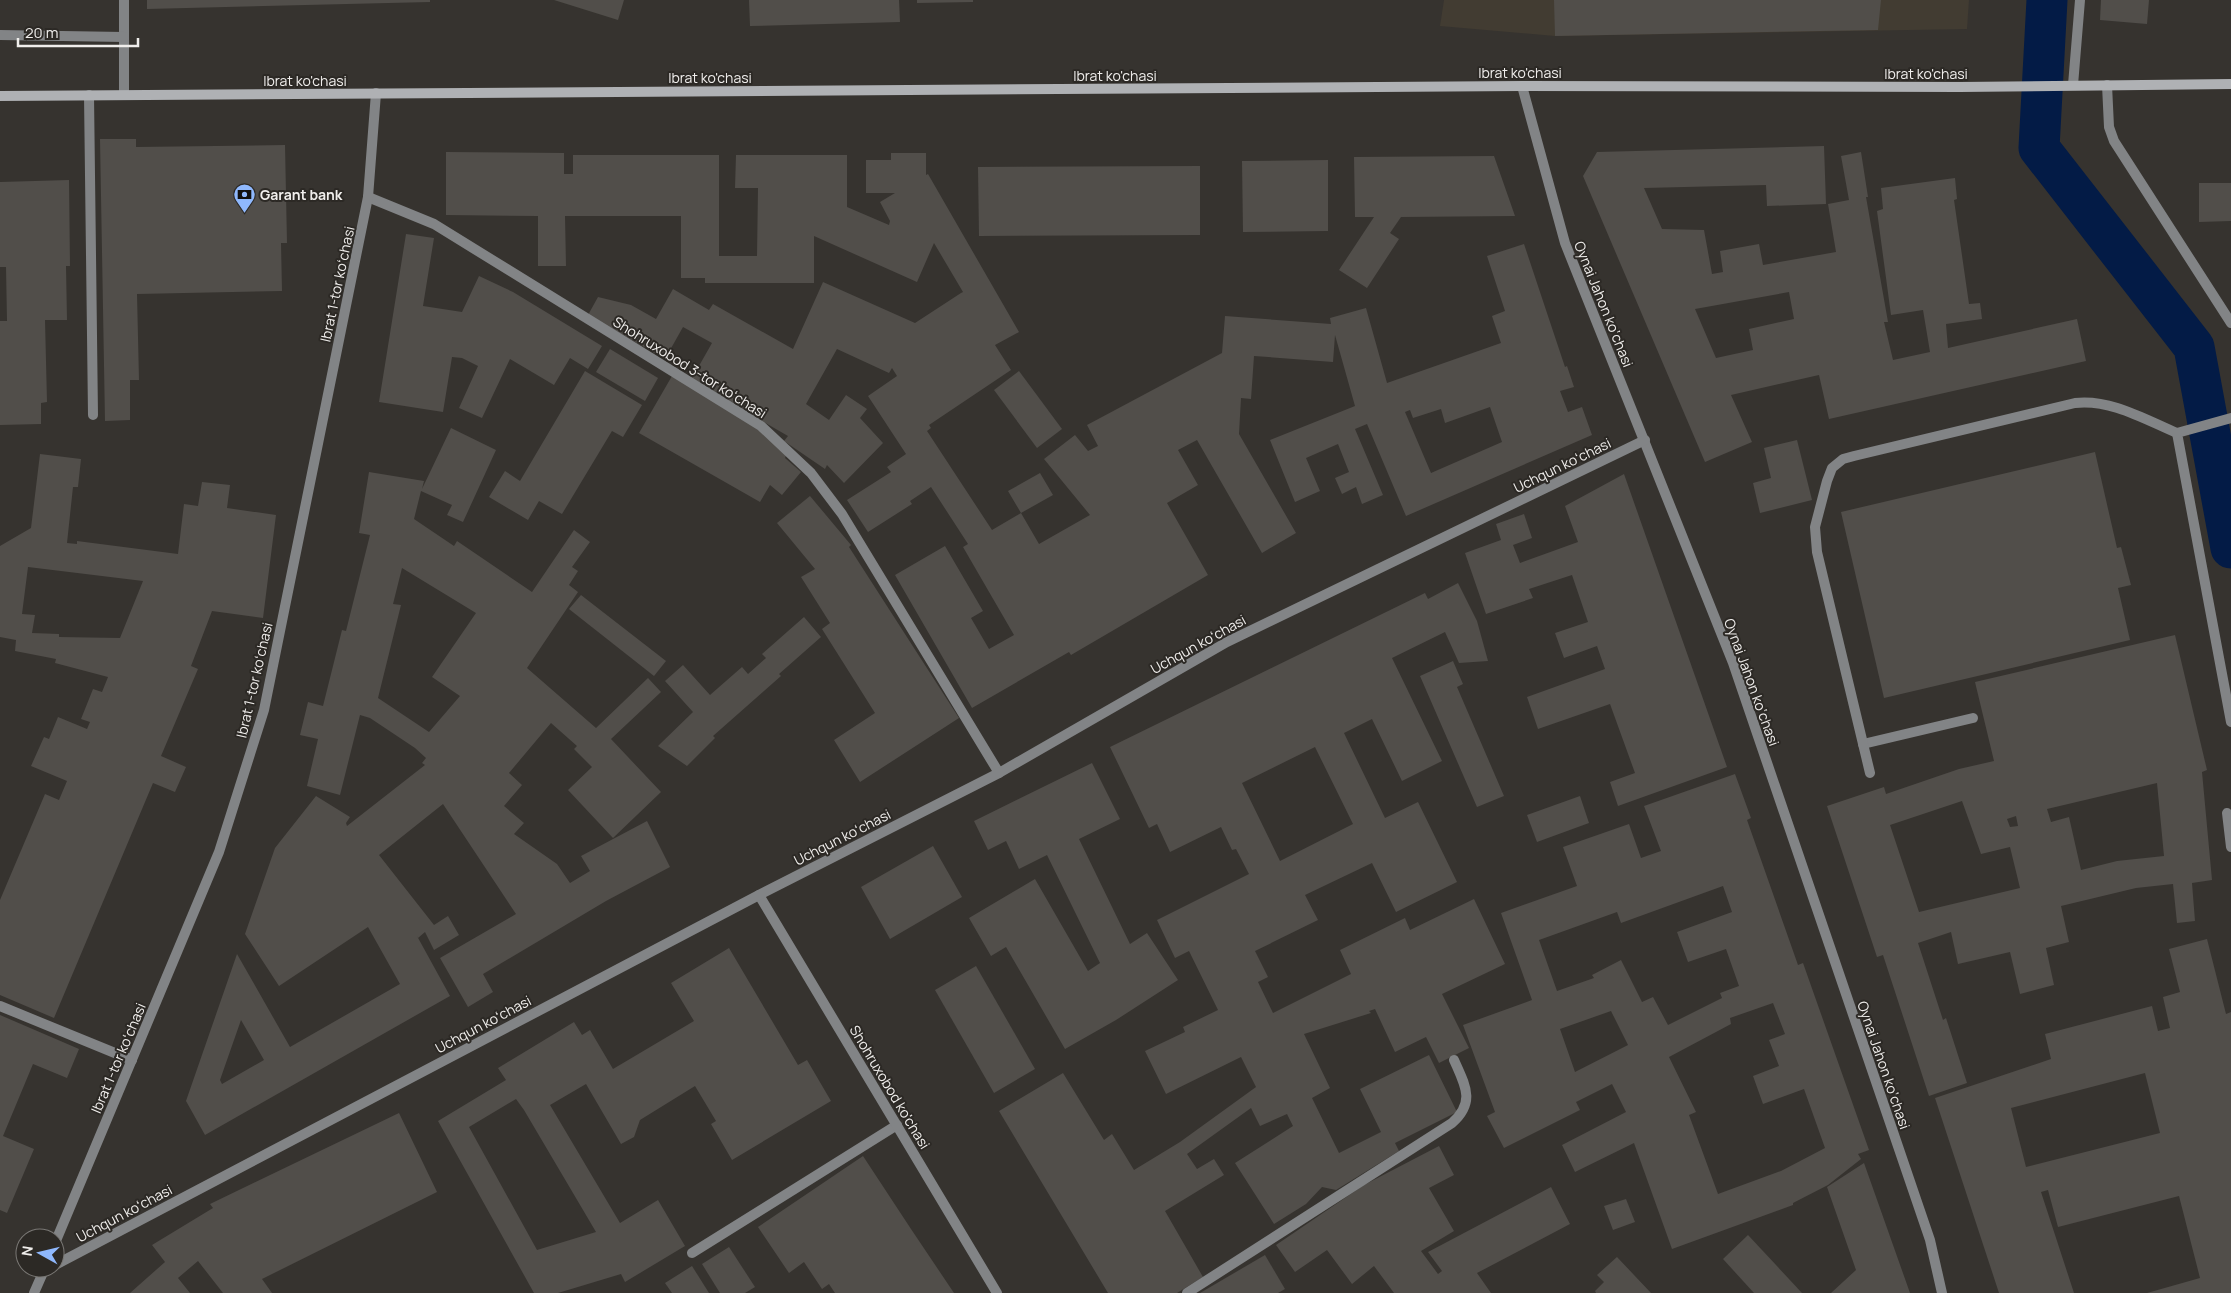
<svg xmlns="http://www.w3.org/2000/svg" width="2231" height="1293" viewBox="0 0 2231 1293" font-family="Manrope,sans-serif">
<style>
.built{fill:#423c32}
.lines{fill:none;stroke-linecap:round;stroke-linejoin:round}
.canal{stroke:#031b46;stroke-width:41}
.building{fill:#514e4a;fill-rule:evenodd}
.lane{stroke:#828486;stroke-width:10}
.street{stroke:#828486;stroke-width:10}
.secondary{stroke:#afb1b4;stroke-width:10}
.labels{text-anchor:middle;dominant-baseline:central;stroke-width:4;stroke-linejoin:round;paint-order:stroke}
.street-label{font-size:14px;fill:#f0eeec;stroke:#2c2925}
.poi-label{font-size:14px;font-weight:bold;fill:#f0eeec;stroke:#2c2925;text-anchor:start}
</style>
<rect width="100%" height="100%" fill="#36332f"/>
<polygon class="built" points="1444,0 1969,0 1967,29 1555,36 1440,26"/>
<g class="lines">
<polyline class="canal" points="2047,0 2039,148 2194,347 2231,548"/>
</g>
<g class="building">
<polygon points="147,0 430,0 430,2 147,9"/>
<polygon points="554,0 624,0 618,20"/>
<polygon points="749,0 899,0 900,22 750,26"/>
<polygon points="917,0 973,0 973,2 917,3"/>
<polygon points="1554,0 1881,0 1878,30 1555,36"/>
<polygon points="2101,0 2149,0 2147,24 2100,20"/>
<polygon points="100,139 136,139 136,147 285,145 287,243 281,243 282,291 137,294 139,380 130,380 130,420 105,421"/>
<path d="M1824 146 1826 204 1767 206 1766 185 1644 188 1662 229 1704 230 1712 274 1723 272 1720 251 1759 244 1763 265 1836 252 1828 204 1849 200 1841 156 1861 152 1868 197H1866L1888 322H1884L1893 360 1930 352 1923 310 1891 315 1877 211 1883 209 1881 188 1955 178 1957 199 1954 200 1969 304 1980 303 1982 319 1946 324 1948 348 2077 319 2086 361 1829 419 1819 375 1731 395 1752 442 1705 462 1583 176 1597 152ZM1789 292 1794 319 1749 329 1753 350 1716 358 1695 309Z"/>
<path d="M446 152 564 153V174H573V155H719V256H757L758 188H735L736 155H847V207L889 225 890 221 880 202 895 193H866V160H891V153H926V175L928 174 1019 332 995 345 1011 370 929 425 931 428 927 431 992 530 1021 513 1008 491 1040 473 1053 495 1021 513 1039 544 1090 515 1044 459 1075 435 1088 451 1098 446 1087 425 1222 353 1225 316 1331 324 1330 318 1366 308 1387 383 1501 343 1492 316 1505 311 1487 256 1524 244 1565 367 1567 366 1574 387 1560 391 1568 412 1582 407 1592 435 1406 516 1367 424 1355 429 1383 495 1362 504 1356 487 1342 494 1335 478 1349 472 1338 444 1306 458 1320 491 1295 502 1270 440 1355 406 1335 335 1333 362 1254 356 1251 399 1241 398 1239 434 1296 533 1262 553 1197 440 1178 450 1198 485 1167 503 1208 575 1071 655 1069 652 972 708 895 575 945 546 983 611 971 618 989 649 1014 635 963 547 968 544 931 487 910 501 912 504 868 532 847 500 891 472 887 467 906 454 868 396 897 376 892 368 889 373 837 349 806 404 829 420 846 395 867 409 860 418 883 443 844 483 827 465 825 469 784 441 788 436 691 380 712 343 683 327 665 359 588 315 598 297 631 305 656 319 673 289 709 310 713 304 793 349 823 282 915 323 961 293 963 292 934 243 917 282 814 236V283H705V278H681V216H565L566 266H538V216L446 215ZM1490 407 1502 442 1431 473 1405 412 1410 410 1413 418 1441 409 1445 423Z"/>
<polygon points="1494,156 1515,216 1401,217 1390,233 1399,239 1367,288 1339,270 1374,217 1355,217 1354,157"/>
<polygon points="1328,160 1328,231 1243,232 1242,161"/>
<polygon points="1200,166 1200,235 979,236 978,167"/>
<polygon points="69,180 70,266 66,266 67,320 45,320 47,402 41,403 41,424 0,425 0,321 7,321 6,267 0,267 0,182"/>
<polygon points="2199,183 2231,183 2231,221 2199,222"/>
<polygon points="406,234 434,238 423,306 462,312 479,276 513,292 602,346 588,369 570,358 554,385 510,359 482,418 459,408 478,366 462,358 452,357 443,412 379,402"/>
<polygon points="610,349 658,378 645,401 596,372"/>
<polygon points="585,371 642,405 623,437 612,431 562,514 539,501 528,520 489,497 505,471 520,481"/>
<polygon points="1019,371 1062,429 1037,448 994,390"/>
<polygon points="672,376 764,429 787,453 785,458 801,472 782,495 770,485 760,502 639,433"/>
<path d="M451 428 496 450 463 522 447 515 452 505 421 491 414 519 454 546 457 541 532 592 574 530 590 542 572 567 578 571 569 585 578 592 527 668 596 728 648 678 661 692 611 739 661 792 613 838 568 790 592 767 574 749 577 746 551 723 509 773 522 785 504 806 524 823 514 834 557 864 570 883 590 871 581 856 647 821 670 867 606 901 483 974 493 992 468 1007 440 958 516 914 443 804 379 855 434 925 448 916 459 935 434 950 425 932 418 938 417 936 450 996 205 1135 186 1101 237 954 290 1047 400 984 368 927 279 986 245 934 275 848 316 796 350 817 346 823 347 826 425 765 422 763 426 758 415 748 370 718 360 715 340 795 307 786 318 739 300 735 308 702 323 706 342 630 346 631 370 535 359 533 369 472 424 481 422 489ZM402 568 476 613 432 677 460 696 429 732 378 698 401 605 393 604ZM241 1020 264 1060 222 1084 220 1080Z"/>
<polygon points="1797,440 1812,500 1760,513 1753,483 1771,478 1764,448"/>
<polygon points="2095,452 2117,548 2121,547 2131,585 2118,588 2130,640 1884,698 1841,512"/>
<path d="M40 454 81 459 78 487H73L67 543 77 544V541L178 554 184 504 198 506 202 482 230 485 227 508 276 515 263 618 212 611 191 666 198 669 161 756 186 767 175 792 153 783 54 1018 0 995V900L45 794 59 800 67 781 31 766 44 737 49 739 58 717 87 729 90 722 81 719 93 689 102 692 108 677 55 663 56 659 15 651 16 640 0 637V546L31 528ZM28 567 143 581 120 638 59 637V634L32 633 35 615 22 614Z"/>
<polygon points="1624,474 1727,767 1618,806 1610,782 1635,773 1610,704 1538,729 1527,697 1605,669 1597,646 1564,658 1555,633 1588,622 1572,575 1529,589 1533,598 1486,614 1465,553 1501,540 1496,524 1524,514 1532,538 1513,545 1520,563 1578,542 1565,506"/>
<polygon points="810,496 851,545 849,547 959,718 860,782 834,740 875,713 822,629 830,623 801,577 815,569 777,523"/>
<path d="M1458 583 1477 621 1488 661 1459 663 1445 632 1392 658 1442 761 1402 781 1372 719 1344 733 1385 818 1418 802 1457 882 1396 912 1372 863 1305 895 1318 920 1255 951 1268 977 1258 982 1273 1013 1351 974 1340 950 1405 918 1410 930 1474 899 1505 964 1442 994 1469 1048 1439 1063 1426 1037 1395 1052 1375 1009 1369 1011 1371 1013 1304 1034 1330 1088 1312 1098 1339 1153 1381 1132 1360 1089 1429 1055 1457 1112 1395 1143 1399 1151 1336 1190 1322 1187 1306 1204 1274 1224 1235 1163 1293 1126 1287 1114 1260 1126 1251 1108 1187 1154 1197 1169 1214 1159 1224 1175 1165 1211 1203 1277 1177 1293H1108L999 1111 1063 1073 1104 1140 1112 1134 1134 1170 1180 1142 1256 1087 1241 1057 1166 1094 1145 1051 1185 1032 1183 1027 1218 1010 1189 951 1175 958 1157 920 1249 874 1236 849 1232 850 1221 827 1170 852 1157 824 1149 828 1110 747 1425 593 1428 599ZM1315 747 1353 824 1280 861 1242 783Z"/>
<polygon points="581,595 666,661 654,676 569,609"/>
<polygon points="804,617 821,637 779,674 781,676 713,736 715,738 687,766 658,746 693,712 665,681 683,665 710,695 742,667 748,674 766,658 762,654"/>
<path d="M2175 635 2207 770 2202 772 2212 880 2192 883 2195 921 2177 923 2173 884 2136 888 2061 906 2069 942 2046 948 2054 985 2020 994 2010 952 1958 964 1951 932 1918 943 1943 1020 1946 1018 1967 1083 1929 1096 1883 955 1877 957 1827 806 1884 787 1886 794 1959 769 1994 761 1975 682ZM2157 783 2164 856 2117 861 2081 870 2069 817 2051 822 2047 809ZM1962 801 1981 854 2010 847 2020 888 1919 912 1890 825ZM2016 816 2018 826 2010 827 2007 819Z"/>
<polygon points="1453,661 1463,684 1457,687 1504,796 1477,807 1420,676"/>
<polygon points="1092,763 1120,819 1079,839 1130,944 1147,933 1178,980 1116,1020 1065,1049 1006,947 991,956 969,918 1035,879 1088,971 1100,963 1047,855 1019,869 1006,841 988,850 974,821"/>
<path d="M1735 774 1751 818 1747 820 1798 965 1803 963 1869 1150 1858 1154 1861 1159 1828 1185 1793 1203V1205L1672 1249 1634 1143 1575 1172 1562 1145 1626 1112 1612 1084 1576 1102 1580 1110 1504 1148 1487 1116 1495 1112 1463 1025 1532 1000 1501 913 1577 886 1563 847 1629 824 1641 858 1661 851 1644 806ZM1723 886 1732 912 1677 932 1688 962 1726 949 1739 986 1720 993 1722 998 1668 1025 1653 997 1642 1002 1621 960 1592 975 1594 978 1557 991 1539 940 1617 912 1621 923ZM1773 1003 1785 1034 1769 1040 1779 1066 1753 1076 1763 1104 1804 1089 1825 1148 1781 1171 1718 1194 1689 1115 1696 1112 1669 1057 1731 1024 1730 1018ZM1611 1011 1628 1045 1575 1072 1560 1029Z"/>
<polygon points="1580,796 1589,823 1537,842 1527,815"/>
<polygon points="933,846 962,897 890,939 861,887"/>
<path d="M2207 939 2226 1014 2231 1012V1293H2147L2200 1278 2179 1196 2058 1227 2048 1190 2041 1192 2074 1293H1999L1935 1098 2051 1059 2045 1034 2152 1006 2158 1031 2170 1028 2163 997 2180 992 2169 949ZM2145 1073 2160 1133 2026 1167 2011 1108Z"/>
<path d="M729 948 798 1065 807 1060 831 1101 732 1160 711 1124 716 1121 695 1086 640 1120 634 1137 621 1144 586 1084 550 1105 620 1223 658 1200 685 1246 625 1282 621 1274 558 1293H534L438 1121 506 1080 498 1068 574 1022 582 1035 590 1030 613 1069 694 1021 671 983ZM516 1099 524 1110 596 1232 537 1250 469 1127Z"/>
<polygon points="976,966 1035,1069 994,1093 935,990"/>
<polygon points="0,1015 79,1049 67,1078 33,1064 3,1136 34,1149 7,1213 0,1210"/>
<polygon points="399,1113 437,1192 262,1279 272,1293 223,1293 198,1261 178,1278 190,1293 130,1293 165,1262 152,1245 213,1208 210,1204"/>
<polygon points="1439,1146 1454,1175 1429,1188 1454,1231 1421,1251 1438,1274 1442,1271 1428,1252 1551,1187 1570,1224 1477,1273 1491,1293 1394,1293 1374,1266 1352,1284 1327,1250 1295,1272 1276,1245 1364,1185"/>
<polygon points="863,1156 911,1229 954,1293 835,1293 829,1284 822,1289 804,1262 789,1273 758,1227"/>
<polygon points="1864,1163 1910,1293 1831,1293 1856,1270 1827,1187"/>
<polygon points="1626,1199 1635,1222 1613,1230 1604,1206"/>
<polygon points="1748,1235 1802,1293 1754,1293 1723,1259"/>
<polygon points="729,1247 755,1287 745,1293 720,1293 702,1264"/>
<polygon points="1265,1255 1285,1289 1278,1293 1200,1293"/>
<polygon points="1617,1257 1651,1293 1596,1293 1595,1291 1604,1282 1597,1275"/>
<polygon points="692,1266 709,1293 672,1293 665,1283"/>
</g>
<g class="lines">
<g class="lane">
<polyline points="2073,85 2080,0"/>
<polyline points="2107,85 2109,127 2114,141 2231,323"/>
<polyline points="2231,418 2177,433 2231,722"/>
<polyline points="1863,744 1973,718"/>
<path d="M1870 773 1817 552 1815 527 1827 481 1832 468 1843 459 1854 456 2075 403C2111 399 2144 419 2177 433"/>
<polyline points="692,1253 897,1125"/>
</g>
<g class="street">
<polyline points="124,0 124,95"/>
<polyline points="0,35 124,37"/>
<polyline points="1522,86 1565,243 1733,663 1930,1240 1942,1293"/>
<polyline points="89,95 93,415"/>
<polyline points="368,197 434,224 761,426 811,473 842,514 999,773"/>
<polyline points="2227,813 2231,847"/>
<polyline points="759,895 997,1293"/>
<polyline points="0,1006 132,1060"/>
<polyline points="55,1243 219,852 264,710 368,197 376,93"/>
<polyline points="55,1265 759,895 999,773 1227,642 1645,440"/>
<polyline points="34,1293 45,1268"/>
<path d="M1187 1293 1452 1123C1476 1102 1465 1085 1454 1060"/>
</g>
<polyline class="secondary" points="0,96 1522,86 1960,87 2231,84"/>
</g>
<defs>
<symbol id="bank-pin" viewBox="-11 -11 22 30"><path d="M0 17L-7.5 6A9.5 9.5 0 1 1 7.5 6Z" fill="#8fb8fd" stroke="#2c2925"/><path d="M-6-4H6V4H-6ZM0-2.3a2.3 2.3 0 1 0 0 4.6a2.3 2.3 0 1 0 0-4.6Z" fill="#111"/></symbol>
</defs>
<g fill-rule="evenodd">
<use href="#bank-pin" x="232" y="182" width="25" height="34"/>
</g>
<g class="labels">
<g class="street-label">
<text x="1520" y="72">Ibrat ko'chasi</text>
<text x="1926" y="73">Ibrat ko'chasi</text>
<text x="1115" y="75">Ibrat ko'chasi</text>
<text x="710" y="77">Ibrat ko'chasi</text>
<text x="305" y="80">Ibrat ko'chasi</text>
<text transform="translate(337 284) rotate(-78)">Ibrat 1-tor koʻchasi</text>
<text transform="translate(1604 304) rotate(68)">Oynai Jahon ko‘chasi</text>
<text transform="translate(690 367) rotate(32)">Shohruxobod 3-tor koʻchasi</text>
<text transform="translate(1562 465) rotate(-26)">Uchqun koʻchasi</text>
<text transform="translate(1198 644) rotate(-29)">Uchqun koʻchasi</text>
<text transform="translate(254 680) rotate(-77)">Ibrat 1-tor koʻchasi</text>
<text transform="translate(1752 682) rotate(70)">Oynai Jahon ko‘chasi</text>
<text transform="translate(842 837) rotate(-27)">Uchqun koʻchasi</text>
<text transform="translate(483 1024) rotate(-28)">Uchqun koʻchasi</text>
<text transform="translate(118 1058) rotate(-67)">Ibrat 1-tor koʻchasi</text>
<text transform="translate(1884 1065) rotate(71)">Oynai Jahon ko‘chasi</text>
<text transform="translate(890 1087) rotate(59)">Shohruxobod ko'chasi</text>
<text transform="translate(124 1213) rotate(-28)">Uchqun koʻchasi</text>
</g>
<g class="poi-label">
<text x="260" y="194">Garant bank</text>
</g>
</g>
<g transform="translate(40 1253) rotate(278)"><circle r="24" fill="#2c2925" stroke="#7a7875"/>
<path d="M0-4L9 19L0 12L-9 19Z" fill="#8fb8fd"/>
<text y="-8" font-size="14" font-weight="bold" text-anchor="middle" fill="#f0eeec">N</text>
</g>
<path d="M18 38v8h120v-8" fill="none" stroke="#f0eeec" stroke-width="2.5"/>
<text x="25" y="38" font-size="15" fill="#f0eeec" stroke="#2c2925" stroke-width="4" paint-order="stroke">20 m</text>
</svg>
